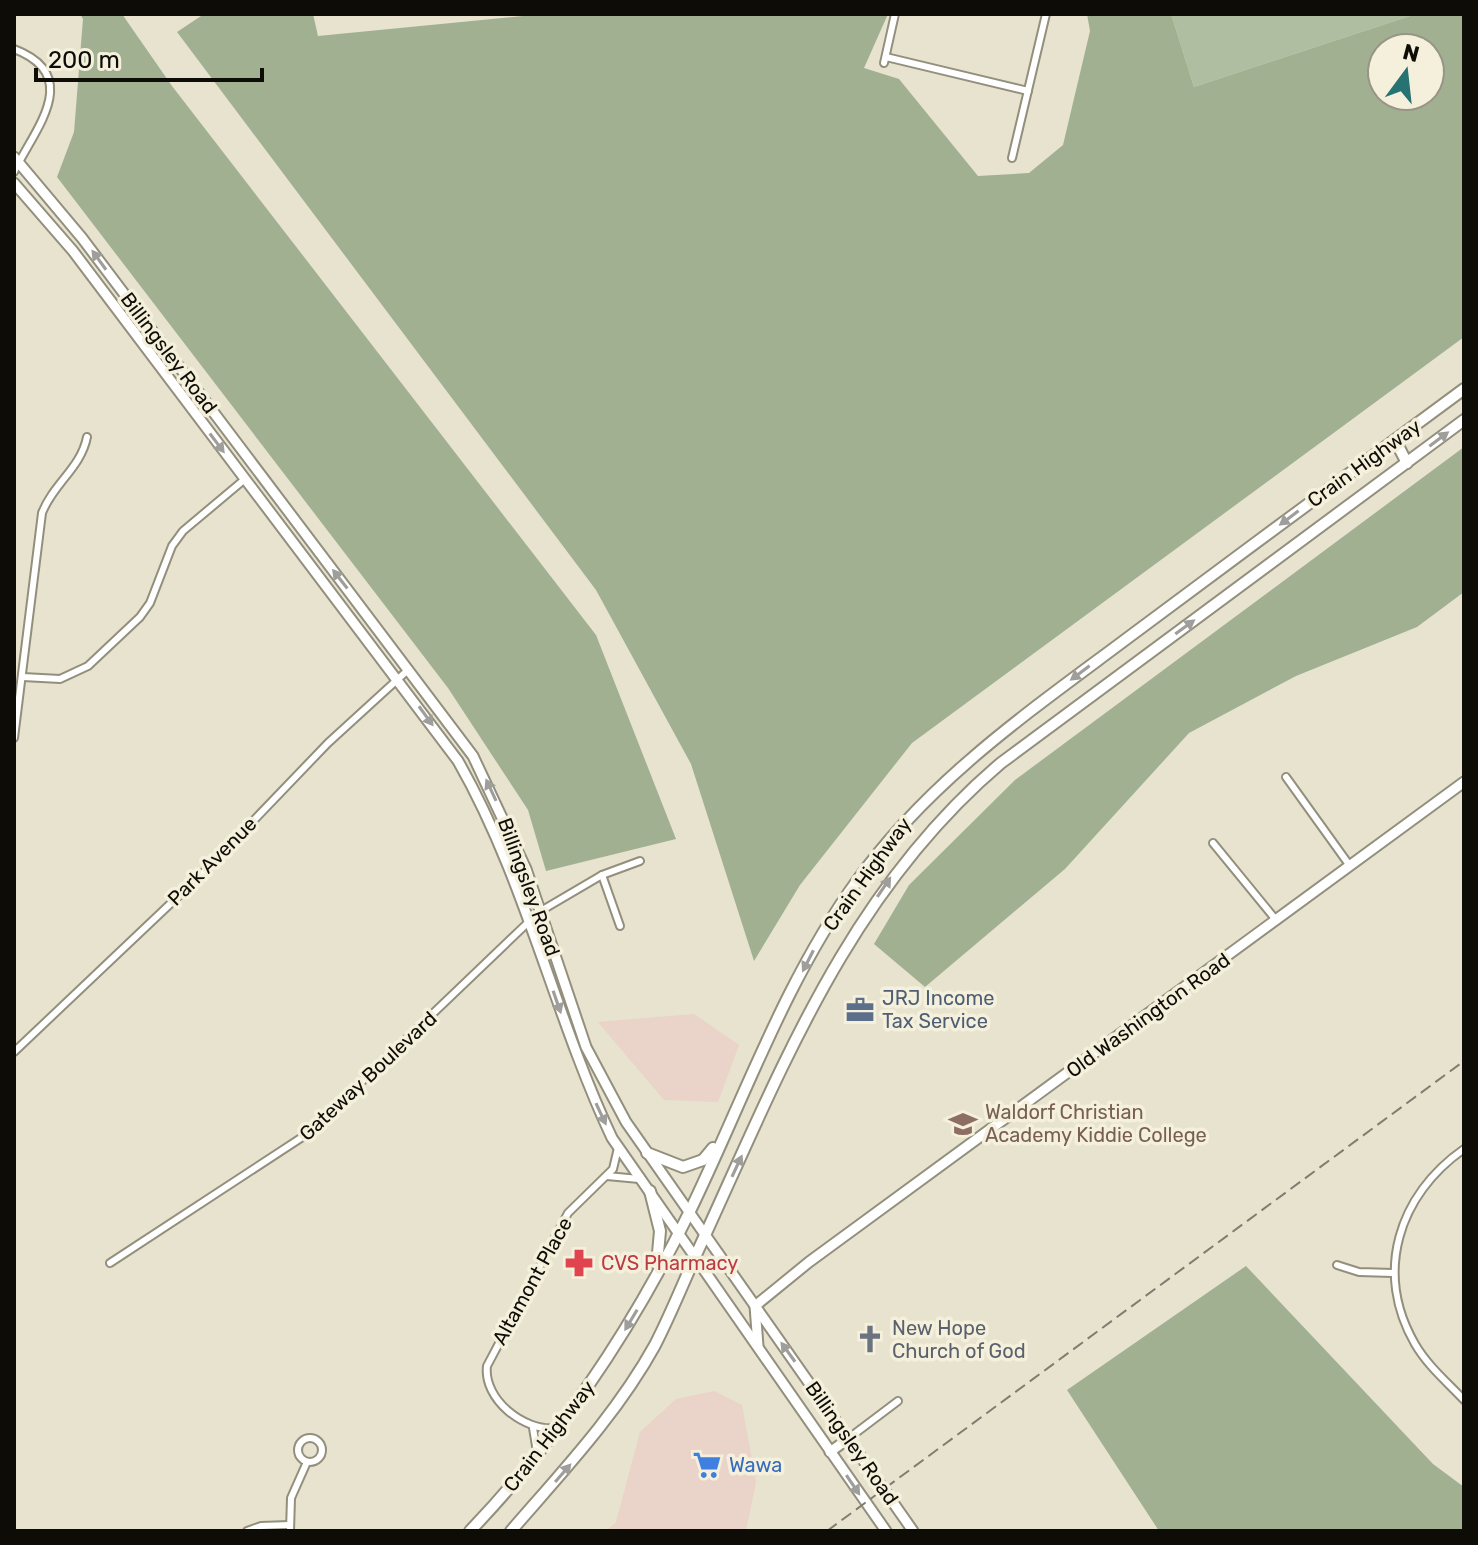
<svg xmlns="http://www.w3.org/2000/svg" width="1478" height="1545" viewBox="0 0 1478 1545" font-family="Rubik,sans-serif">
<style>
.commercial{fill:#ead3c8}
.green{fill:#afbea1}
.forest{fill:#a0b091;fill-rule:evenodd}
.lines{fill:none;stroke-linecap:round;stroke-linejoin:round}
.minor-casing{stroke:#938f7d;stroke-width:10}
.secondary-casing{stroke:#938f7d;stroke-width:13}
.trunk-casing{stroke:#938f7d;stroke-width:14}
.minor{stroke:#fff;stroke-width:6}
.secondary{stroke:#fff;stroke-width:9}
.trunk{stroke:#fff;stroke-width:10}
.rail{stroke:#807d70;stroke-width:2;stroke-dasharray:12 6;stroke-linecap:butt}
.oneway{fill:#9f9e9b}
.labels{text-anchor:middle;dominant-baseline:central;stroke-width:7;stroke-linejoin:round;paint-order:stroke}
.street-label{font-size:20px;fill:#0e0c06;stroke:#f4f0dc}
.service-label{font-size:20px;fill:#4e5e75;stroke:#f4f0dc;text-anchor:start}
.education-label{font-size:20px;fill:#785e54;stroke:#f4f0dc;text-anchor:start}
.health-label{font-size:20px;fill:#be3a42;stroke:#f4f0dc;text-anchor:start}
.worship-label{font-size:20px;fill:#5b616d;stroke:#f4f0dc;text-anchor:start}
.shop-label{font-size:20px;fill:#366cbe;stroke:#f4f0dc;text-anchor:start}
</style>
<rect width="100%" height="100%" fill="#e7e3cf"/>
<g class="commercial">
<polygon points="694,1014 739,1045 718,1102 664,1100 598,1022"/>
<polygon points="714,1391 742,1405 756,1482 746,1531 606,1531 616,1522 640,1432 676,1399"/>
</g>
<polygon class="green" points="1171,14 1416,14 1194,87"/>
<g class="forest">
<polygon points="80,14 122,14 172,86 596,635 676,839 546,871 528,810 448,688 57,177 74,132 83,19"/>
<path d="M204 14H313L318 36 543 14H888L864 68 899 79 978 176 1029 173 1063 145 1090 31 1087 14H1171L1194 87 1416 14H1464V337L912 743 800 885 754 961 691 764 596 590 177 32ZM1382 48H1430V96H1382Z"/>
<polygon points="1464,447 1464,592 1417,627 1296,676 1189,733 1065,869 925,987 874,944 909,885 1015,780"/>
<polygon points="1246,1266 1433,1464 1464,1487 1464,1531 1159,1531 1067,1390"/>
</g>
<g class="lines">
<defs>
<g id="minor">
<path d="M14 49C85 76 33 131 14 172"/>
<polyline points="886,57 1028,91"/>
<polyline points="884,63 895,14"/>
<polyline points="1012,158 1046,14"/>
<polyline points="23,677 60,679 88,666 140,617 150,603 172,546 183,531 245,479"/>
<path d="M14 738 42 513C53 484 81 468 87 437"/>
<polyline points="1286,777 1350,866"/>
<polyline points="1213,843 1276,920"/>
<polyline points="602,875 620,926"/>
<polyline points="14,1052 207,869 328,743 409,669"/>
<path d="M1464 1149C1398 1195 1374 1273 1415 1344 1427 1365 1447 1382 1464 1400"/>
<polyline points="607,1176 639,1179"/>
<polyline points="110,1263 307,1134 539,912 602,875 640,861"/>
<polyline points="1337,1265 1359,1272 1393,1273"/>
<polyline points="533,1428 537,1452"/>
<path d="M556 1428C524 1432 483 1399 487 1366L568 1213 613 1169 618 1148"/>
<polyline points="849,1438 898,1401"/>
<circle cx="310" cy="1450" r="12"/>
<polyline points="247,1531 261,1526 289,1525"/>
<polyline points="290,1531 291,1498 307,1462"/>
</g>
<g id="secondary">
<polyline points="14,157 82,238 473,756 526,869 586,1047 626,1122 913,1531"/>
<path d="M14 183 73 251 458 761C526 880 554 1015 612 1138L886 1531"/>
<polyline points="755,1306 809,1262 1464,782"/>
<polyline points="755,1306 758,1346"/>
<polyline points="830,1452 849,1438"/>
</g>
<g id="trunk">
<polyline points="1395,440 1407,463"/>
<polyline points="647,1153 683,1167 703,1160 713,1148"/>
<polyline points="650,1191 660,1231 657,1264"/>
<path d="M470 1531C560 1437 631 1331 689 1213 743 1102 784 982 857 881 931 778 1033 709 1133 634 1243 552 1354 470 1464 389"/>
<path d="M511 1531C562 1472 617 1414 655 1345 670 1316 682 1286 695 1257 779 1076 845 895 1001 763L1464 420"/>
</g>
</defs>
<use href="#minor" class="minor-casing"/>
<use href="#secondary" class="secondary-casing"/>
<use href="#trunk" class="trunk-casing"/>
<use href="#minor" class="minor"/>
<use href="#secondary" class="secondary"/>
<use href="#trunk" class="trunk"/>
<polyline class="rail" points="827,1531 1464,1061"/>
</g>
<defs><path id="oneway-solid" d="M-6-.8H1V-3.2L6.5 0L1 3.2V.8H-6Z" transform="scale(2)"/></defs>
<g class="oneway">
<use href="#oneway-solid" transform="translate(99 260) rotate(-126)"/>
<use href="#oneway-solid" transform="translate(1439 439) rotate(-37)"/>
<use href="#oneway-solid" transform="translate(217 443) rotate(53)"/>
<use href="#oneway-solid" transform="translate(1289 518) rotate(143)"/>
<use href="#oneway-solid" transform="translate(340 579) rotate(-128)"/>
<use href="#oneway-solid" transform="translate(1185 627) rotate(-36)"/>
<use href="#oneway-solid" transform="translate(1080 673) rotate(143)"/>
<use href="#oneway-solid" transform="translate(426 716) rotate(54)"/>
<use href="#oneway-solid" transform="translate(491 790) rotate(-115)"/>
<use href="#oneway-solid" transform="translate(884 887) rotate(-56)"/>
<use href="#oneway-solid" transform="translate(808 961) rotate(117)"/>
<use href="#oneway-solid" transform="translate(557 1002) rotate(71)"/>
<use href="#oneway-solid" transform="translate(601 1114) rotate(65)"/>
<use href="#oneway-solid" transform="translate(737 1166) rotate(-65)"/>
<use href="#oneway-solid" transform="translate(631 1320) rotate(121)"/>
<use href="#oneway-solid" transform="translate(788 1352) rotate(-126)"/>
<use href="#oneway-solid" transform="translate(563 1473) rotate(-49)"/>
<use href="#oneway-solid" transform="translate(853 1485) rotate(56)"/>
</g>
<defs>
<symbol id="office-bare" viewBox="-9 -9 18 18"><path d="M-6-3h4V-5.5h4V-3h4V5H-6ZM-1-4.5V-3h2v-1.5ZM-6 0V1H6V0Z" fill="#5c6f8a" stroke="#f4f0dc" stroke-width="2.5" paint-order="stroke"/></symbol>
<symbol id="school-bare" viewBox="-9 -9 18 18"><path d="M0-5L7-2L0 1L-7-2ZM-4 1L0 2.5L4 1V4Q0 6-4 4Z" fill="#8d6e63" stroke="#f4f0dc" stroke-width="2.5" paint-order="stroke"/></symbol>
<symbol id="pharmacy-bare" viewBox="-9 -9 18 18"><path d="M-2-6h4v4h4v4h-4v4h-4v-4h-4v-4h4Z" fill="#e0444e" stroke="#f4f0dc" stroke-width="2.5" paint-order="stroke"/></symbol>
<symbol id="church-bare" viewBox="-9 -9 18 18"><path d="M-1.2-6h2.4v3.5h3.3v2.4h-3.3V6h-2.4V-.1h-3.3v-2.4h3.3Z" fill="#6b7280" stroke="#f4f0dc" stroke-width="2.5" paint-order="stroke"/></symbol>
<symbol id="supermarket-bare" viewBox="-9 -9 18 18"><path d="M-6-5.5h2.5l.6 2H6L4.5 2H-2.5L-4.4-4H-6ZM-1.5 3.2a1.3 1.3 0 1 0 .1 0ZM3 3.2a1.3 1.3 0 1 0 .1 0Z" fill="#3f7fe0" stroke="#f4f0dc" stroke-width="2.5" paint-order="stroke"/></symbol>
</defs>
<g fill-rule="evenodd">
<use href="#office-bare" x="840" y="990" width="40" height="40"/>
<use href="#school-bare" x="943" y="1104" width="40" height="40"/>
<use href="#pharmacy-bare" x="559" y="1243" width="40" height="40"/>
<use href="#church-bare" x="850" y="1319" width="40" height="40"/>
<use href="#supermarket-bare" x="687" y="1445" width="40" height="40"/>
</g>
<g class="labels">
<g class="street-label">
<text transform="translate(169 353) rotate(53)">Billingsley Road</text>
<text transform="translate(1364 463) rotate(-36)">Crain Highway</text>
<text transform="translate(212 861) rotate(-45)">Park Avenue</text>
<text transform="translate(867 874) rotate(-54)">Crain Highway</text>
<text transform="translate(529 887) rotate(70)">Billingsley Road</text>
<text transform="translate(1148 1015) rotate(-36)">Old Washington Road</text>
<text transform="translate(368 1076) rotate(-43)">Gateway Boulevard</text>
<text transform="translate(532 1281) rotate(-61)">Altamont Place</text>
<text transform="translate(549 1436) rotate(-52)">Crain Highway</text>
<text transform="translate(852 1443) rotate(55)">Billingsley Road</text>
</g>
<g class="service-label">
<text x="882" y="998">JRJ Income<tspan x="882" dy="23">Tax Service</tspan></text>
</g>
<g class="education-label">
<text x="985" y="1112">Waldorf Christian<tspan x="985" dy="23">Academy Kiddie College</tspan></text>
</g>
<g class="health-label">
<text x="601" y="1263">CVS Pharmacy</text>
</g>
<g class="worship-label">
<text x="892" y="1328">New Hope<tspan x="892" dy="23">Church of God</tspan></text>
</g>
<g class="shop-label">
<text x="729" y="1465">Wawa</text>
</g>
</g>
<rect width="1478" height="1545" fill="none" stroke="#0e0c06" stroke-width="32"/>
<g transform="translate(1406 72) rotate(15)"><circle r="38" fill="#f4f0dc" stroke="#989586" stroke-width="2"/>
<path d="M0-6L14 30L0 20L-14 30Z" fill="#277272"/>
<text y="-12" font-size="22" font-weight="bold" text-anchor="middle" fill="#0e0c06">N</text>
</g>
<path d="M36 68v12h226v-12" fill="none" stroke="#0e0c06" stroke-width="4"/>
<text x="48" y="68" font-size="24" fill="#0e0c06" stroke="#f4f0dc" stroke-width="6" paint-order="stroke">200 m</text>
</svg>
